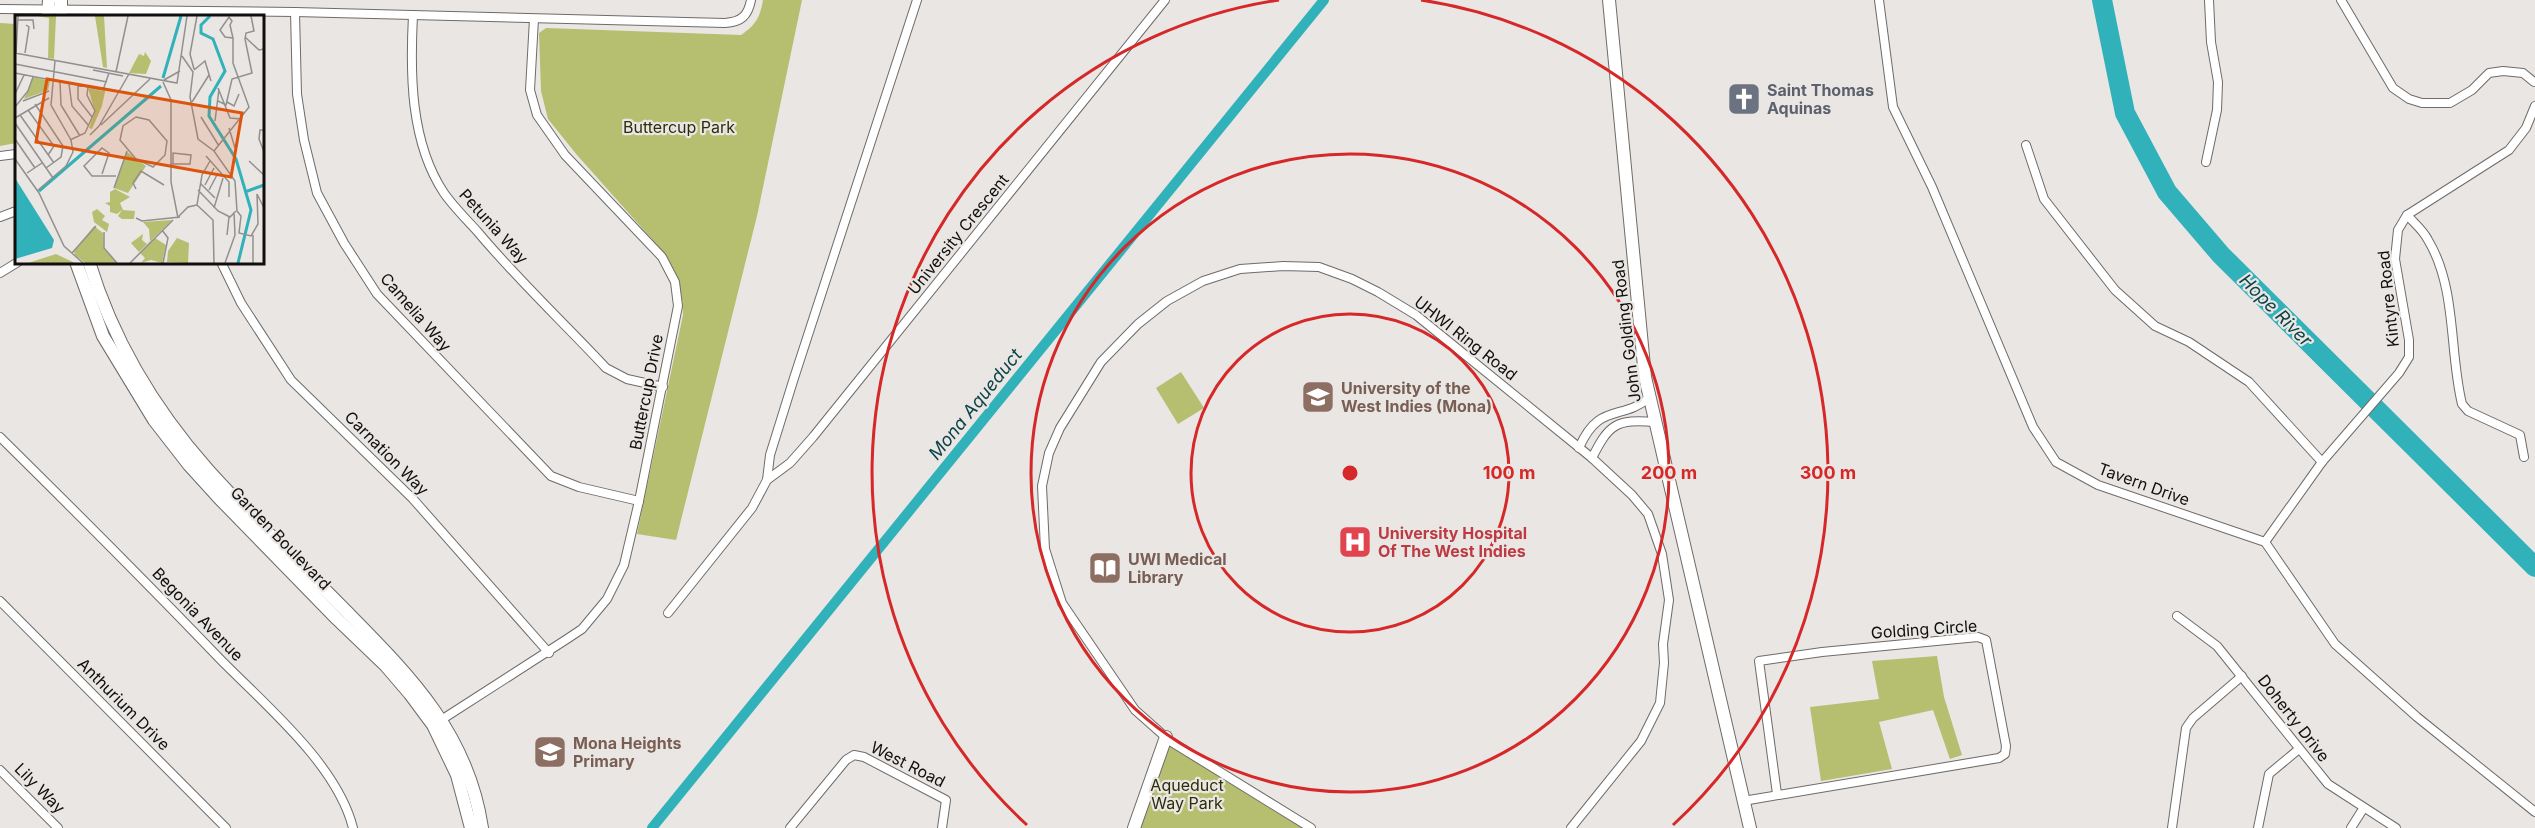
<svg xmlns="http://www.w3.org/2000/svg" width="2535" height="828" viewBox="0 0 2535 828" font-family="Inter,sans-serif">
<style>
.green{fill:#b6be6f}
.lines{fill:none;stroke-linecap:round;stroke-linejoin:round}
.canal{stroke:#31b1ba;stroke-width:10}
.river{stroke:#31b1ba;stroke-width:20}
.street-casing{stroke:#6e6b68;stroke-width:10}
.secondary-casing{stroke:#6e6b68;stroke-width:14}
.street{stroke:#fff;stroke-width:8}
.secondary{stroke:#fff;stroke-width:12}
.ring{fill:none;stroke:#d62828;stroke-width:3}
.labels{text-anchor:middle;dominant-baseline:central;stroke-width:4.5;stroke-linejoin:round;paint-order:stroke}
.worship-label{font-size:16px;font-weight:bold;fill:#5b616d;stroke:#e9e6e3;text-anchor:start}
.park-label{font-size:16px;fill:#2b2e0a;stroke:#e9e6e3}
.street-label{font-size:16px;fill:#100f0e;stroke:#e9e6e3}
.education-label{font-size:16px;font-weight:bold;fill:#785e54;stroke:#e9e6e3;text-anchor:start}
.health-label{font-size:16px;font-weight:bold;fill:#be3a42;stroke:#e9e6e3;text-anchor:start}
.water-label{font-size:18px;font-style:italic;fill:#0c4348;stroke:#e9e6e3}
.inset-river{fill:none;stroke:#31b1ba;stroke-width:3}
.inset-road{fill:none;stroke:#92908e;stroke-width:1.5}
.view{fill:#dd550c;fill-opacity:0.15;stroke:#dd550c;stroke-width:3}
.inset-edge{fill:none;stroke:#100f0e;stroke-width:3}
.centre{fill:#d62828;stroke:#e9e6e3;stroke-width:3}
.ring-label{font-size:18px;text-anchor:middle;font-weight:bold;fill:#d62828;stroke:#e9e6e3;stroke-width:4.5;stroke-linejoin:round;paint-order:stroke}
</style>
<rect width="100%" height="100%" fill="#e9e6e3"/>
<g class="green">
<path d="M763 0H802L757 216 676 540 637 534 683 315C683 292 678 275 666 255L577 155 548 119 541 91 539 33 546 28 741 35C756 25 760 17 763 0Z"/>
<polygon points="0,23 16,24 16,143 0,146"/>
<polygon points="1181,372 1204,408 1178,424 1156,388"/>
<polygon points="1937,656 1944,697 1962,755 1950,759 1933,710 1879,722 1892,769 1821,781 1810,707 1879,699 1872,661"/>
<polygon points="1169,743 1306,828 1137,828"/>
</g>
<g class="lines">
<polyline class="canal" points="652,828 1324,0"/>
<polyline class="river" points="2102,0 2125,113 2167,192 2221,255 2535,567"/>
<defs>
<g id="street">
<polyline points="1879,0 1893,107 1932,187 2033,427 2056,462 2098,485 2265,542 2335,644 2417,717 2535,812"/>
<polyline points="2341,0 2393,88 2409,99 2422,103 2450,103 2472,90 2489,73 2503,71 2523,73 2534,82"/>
<path d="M0 9 295 12 725 23C741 22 748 16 751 0"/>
<polyline points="295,12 297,94 304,140 317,193 344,243 377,294 551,476 579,487 639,501"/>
<path d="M413 15C410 73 410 142 444 193 453 206 466 219 477 231 517 279 563 322 606 368L627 379 663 387"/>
<polyline points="2026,145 2044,199 2115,290 2155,326 2189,342 2249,382 2322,462"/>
<polyline points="0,156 16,154"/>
<polyline points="2206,162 2217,110 2218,82 2211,42 2209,0"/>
<path d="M2407 215C2414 223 2423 230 2428 240 2457 288 2449 351 2462 404L2468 411 2520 435 2524 457"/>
<polyline points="0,217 16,211"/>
<polyline points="221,262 241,303 291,380 413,499 549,653"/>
<polyline points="0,273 18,262"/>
<path d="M0 437C74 510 147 583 219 658 264 704 337 764 353 828"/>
<path d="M1579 448C1599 402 1621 421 1649 398"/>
<path d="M1592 458C1609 424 1616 419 1655 422"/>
<polyline points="767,480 790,463 813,437 1165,0"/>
<polyline points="2265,542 2322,462 2399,373 2409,357 2409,340 2395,259 2398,230 2407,215 2509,150 2526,128 2535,106"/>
<polyline points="0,601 226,828"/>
<polyline points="668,613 752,508 767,480 770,455 794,378 917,0"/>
<polyline points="2177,616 2217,646 2328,784 2396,828"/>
<polyline points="438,722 567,639 582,629 607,599 624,565 639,501 678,306 675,282 662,257 565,155 537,115 530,90 534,19"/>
<polyline points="0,770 58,828"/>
<polyline points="1743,801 1999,758 2005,754 2006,746 1986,640 1978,637 1822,652 1759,661 1777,794"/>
<polyline points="790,828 846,760 854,755 864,757 946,800 942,828"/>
<polyline points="1311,828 1170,741 1135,710 1062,603 1045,549 1042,486 1049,453 1060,428 1101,362 1138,324 1167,301 1203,281 1240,269 1283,266 1319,267 1352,279 1378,292 1416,315 1592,458 1632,495 1648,514 1662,554 1669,600 1663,644 1664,663 1660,703 1641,741 1571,828"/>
<polyline points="2172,828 2186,728 2193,718 2242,676"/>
<polyline points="2258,828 2269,774 2299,749"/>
<polyline points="2351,828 2363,809"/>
</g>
<g id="secondary">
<polyline points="1609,0 1645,377 1750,828"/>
<polyline points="48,16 49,0"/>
<polyline points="61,16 61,0"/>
<polyline points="76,262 103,336 154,420 189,465 219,498 337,619 386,666 410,694 433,725 457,775 471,828"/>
<path d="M89 262C113 341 153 408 208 470 252 519 301 565 348 613 411 677 468 734 482 828"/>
<polyline points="1134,828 1166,737"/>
</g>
</defs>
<use href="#street" class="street-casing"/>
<use href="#secondary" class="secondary-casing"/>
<use href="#street" class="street"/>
<use href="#secondary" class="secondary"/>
</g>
<g class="ring">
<circle cx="1350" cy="473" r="159"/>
<circle cx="1350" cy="473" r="319"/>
<path d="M1027 825A478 478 0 0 1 1279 0M1421 0A478 478 0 0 1 1673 825"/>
</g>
<defs>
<symbol id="church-square" viewBox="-11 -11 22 22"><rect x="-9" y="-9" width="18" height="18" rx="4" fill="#6b7280" stroke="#e9e6e3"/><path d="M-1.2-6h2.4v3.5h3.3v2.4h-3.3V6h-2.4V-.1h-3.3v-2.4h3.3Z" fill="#fff"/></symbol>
<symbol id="university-square" viewBox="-11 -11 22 22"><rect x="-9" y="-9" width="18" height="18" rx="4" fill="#8d6e63" stroke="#e9e6e3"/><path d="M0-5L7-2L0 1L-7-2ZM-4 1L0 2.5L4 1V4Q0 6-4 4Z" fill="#fff"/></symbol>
<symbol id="hospital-square" viewBox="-11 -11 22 22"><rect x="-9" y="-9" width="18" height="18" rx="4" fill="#e0444e" stroke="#e9e6e3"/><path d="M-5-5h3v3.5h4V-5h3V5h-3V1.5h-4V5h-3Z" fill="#fff"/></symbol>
<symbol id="library-square" viewBox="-11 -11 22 22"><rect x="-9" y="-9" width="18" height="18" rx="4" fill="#8d6e63" stroke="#e9e6e3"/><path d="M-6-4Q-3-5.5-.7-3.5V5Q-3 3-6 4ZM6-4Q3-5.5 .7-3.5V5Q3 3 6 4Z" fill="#fff"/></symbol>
<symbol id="school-square" viewBox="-11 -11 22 22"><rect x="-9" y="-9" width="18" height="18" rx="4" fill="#8d6e63" stroke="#e9e6e3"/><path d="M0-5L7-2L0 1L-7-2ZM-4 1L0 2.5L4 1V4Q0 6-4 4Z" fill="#fff"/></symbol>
</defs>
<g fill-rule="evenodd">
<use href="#church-square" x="1725" y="80" width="38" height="38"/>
<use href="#university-square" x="1299" y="378" width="38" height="38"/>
<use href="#hospital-square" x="1336" y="523" width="38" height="38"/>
<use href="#library-square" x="1086" y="549" width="38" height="38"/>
<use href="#school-square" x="531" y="733" width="38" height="38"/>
</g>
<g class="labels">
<g class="worship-label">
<text x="1767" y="90">Saint Thomas<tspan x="1767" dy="18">Aquinas</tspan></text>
</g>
<g class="park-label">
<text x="679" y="127">Buttercup Park</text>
<text x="1187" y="785">Aqueduct<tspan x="1187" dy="18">Way Park</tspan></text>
</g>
<g class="street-label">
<text transform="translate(494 226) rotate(48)">Petunia Way</text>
<text transform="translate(958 234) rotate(-51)">University Crescent</text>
<text transform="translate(2388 299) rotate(-96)">Kintyre Road</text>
<text transform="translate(416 312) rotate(49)">Camelia Way</text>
<text transform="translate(1626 331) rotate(-97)">John Golding Road</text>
<text transform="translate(1466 338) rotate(38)">UHWI Ring Road</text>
<text transform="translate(646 392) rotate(-79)">Buttercup Drive</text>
<text transform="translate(387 453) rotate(45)">Carnation Way</text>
<text transform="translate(2144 484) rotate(20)">Tavern Drive</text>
<text transform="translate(281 538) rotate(46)">Garden Boulevard</text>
<text transform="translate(198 614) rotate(46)">Begonia Avenue</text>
<text transform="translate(1924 629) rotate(-4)">Golding Circle</text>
<text transform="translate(124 704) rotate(45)">Anthurium Drive</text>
<text transform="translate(2294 718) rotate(52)">Doherty Drive</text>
<text transform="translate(908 764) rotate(27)">West Road</text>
<text transform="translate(40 788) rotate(45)">Lily Way</text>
</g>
<g class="education-label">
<text x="1341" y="388">University of the<tspan x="1341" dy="18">West Indies (Mona)</tspan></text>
<text x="1128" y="559">UWI Medical<tspan x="1128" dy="18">Library</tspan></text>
<text x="573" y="743">Mona Heights<tspan x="573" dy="18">Primary</tspan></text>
</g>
<g class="health-label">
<text x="1378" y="533">University Hospital<tspan x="1378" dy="18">Of The West Indies</tspan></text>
</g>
<g class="water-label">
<text transform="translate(2276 310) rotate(45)">Hope River</text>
<text transform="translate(975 404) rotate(-51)">Mona Aqueduct</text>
</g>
</g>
<g transform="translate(15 15)">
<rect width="249" height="249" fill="#e9e6e3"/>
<path d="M23 1H41L39 44 33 43 34 3ZM80 1H89L92 53 88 52ZM130 37 136 46 131 59 114 58 124 39 129 41ZM18 62 35 66 33 75 9 84ZM91 72 87 91 77 114 74 113 80 97 73 73 88 76ZM112 137 131 151 113 178 99 173ZM100 174 115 182 105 188 108 195 120 196 119 204H107L103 201 107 195 102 199 95 197V191L90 188 95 187V177ZM82 194 90 201 87 205 94 209 92 217 79 207 77 197ZM157 205 124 237 116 228 128 219 127 225 132 229 135 226 134 214 128 207ZM79 211 88 218 89 234 102 248H70L60 240 59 236ZM140 223 151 230 147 248 136 245 126 248 130 243 125 238ZM162 223 174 228 173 248 152 247 153 236ZM41 239 60 248H13Z" fill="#b6be6f"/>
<path d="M0 163 39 225 37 233 0 244Z" fill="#31b1ba"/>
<path class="inset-river" d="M195 1 186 10V18L198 24 210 56 195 82 194 101 221 144 236 195 223 248M148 63 166 1M24 176 146 71M230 177 249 170"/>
<path class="inset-road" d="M3 5H18L19 14M230 22 244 35 249 34M0 38 162 68 172 1M1 38 3 1M10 38 14 12 11 10M167 41 178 57 175 82 183 124 199 136 220 166 222 196M0 49 92 67M179 54 175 39 182 1M78 55 108 61M179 55 190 46 196 66M101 57 113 1M0 58 88 75 94 58M149 65 165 56M45 67 46 90 65 121M148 67 156 85V167L163 203M54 69 57 91 74 111M63 70V84L77 102M203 73 215 103 226 104M0 79 9 60M8 86 34 76M203 86 211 90 217 64 237 58 230 24 231 18 239 16 236 1M177 87 194 60M212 87 219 91 224 79M20 89 48 131 46 142 31 153M0 92 13 76 18 62M13 95 39 131 33 140M5 100 39 148M121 102 134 105 152 126 150 140 138 152 121 144 105 125 108 111ZM186 102 204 131M0 103 34 83M200 106 204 74M0 108 38 163M86 110 135 64M214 113 220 133M249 115H245L244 124 249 137M75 120 84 111 114 59M0 124 20 153M55 125 70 118 80 96 72 80 73 72M199 136 234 92 218 48V23L215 10 217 6 214 2 205 15 210 22 218 23M191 141 214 167V182M0 144 24 178 49 231 68 248M234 146 249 160M155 149H175L176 140 158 138V149M12 158 27 148M87 159 94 138 87 133 69 151 77 161H101M185 168 200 183M190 170 199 153M99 173 112 136M121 174 118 168 126 156 149 170M183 175 203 196 215 202 221 196M194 175 203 158M22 176 51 151 58 137 56 125 36 90 40 46M182 190 198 205 199 248M182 190 187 160 195 146M199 193 208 163M222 196 226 201 224 218 236 221 243 209 242 179 249 193M164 201 173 192 182 190M121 203 127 206 165 202M147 215 153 223 148 248M89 217V233L102 248M212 220 214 202M238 220V248M57 238 81 211M115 248 158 205M210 248 220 220 219 197"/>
<path class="view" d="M32 64 227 98 216 162 21 127Z"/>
<rect width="249" height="249" class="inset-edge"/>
</g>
<circle cx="1350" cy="473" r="9" class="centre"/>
<g class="ring-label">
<text x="1509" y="479">100 m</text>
<text x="1669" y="479">200 m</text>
<text x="1828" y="479">300 m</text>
</g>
</svg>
